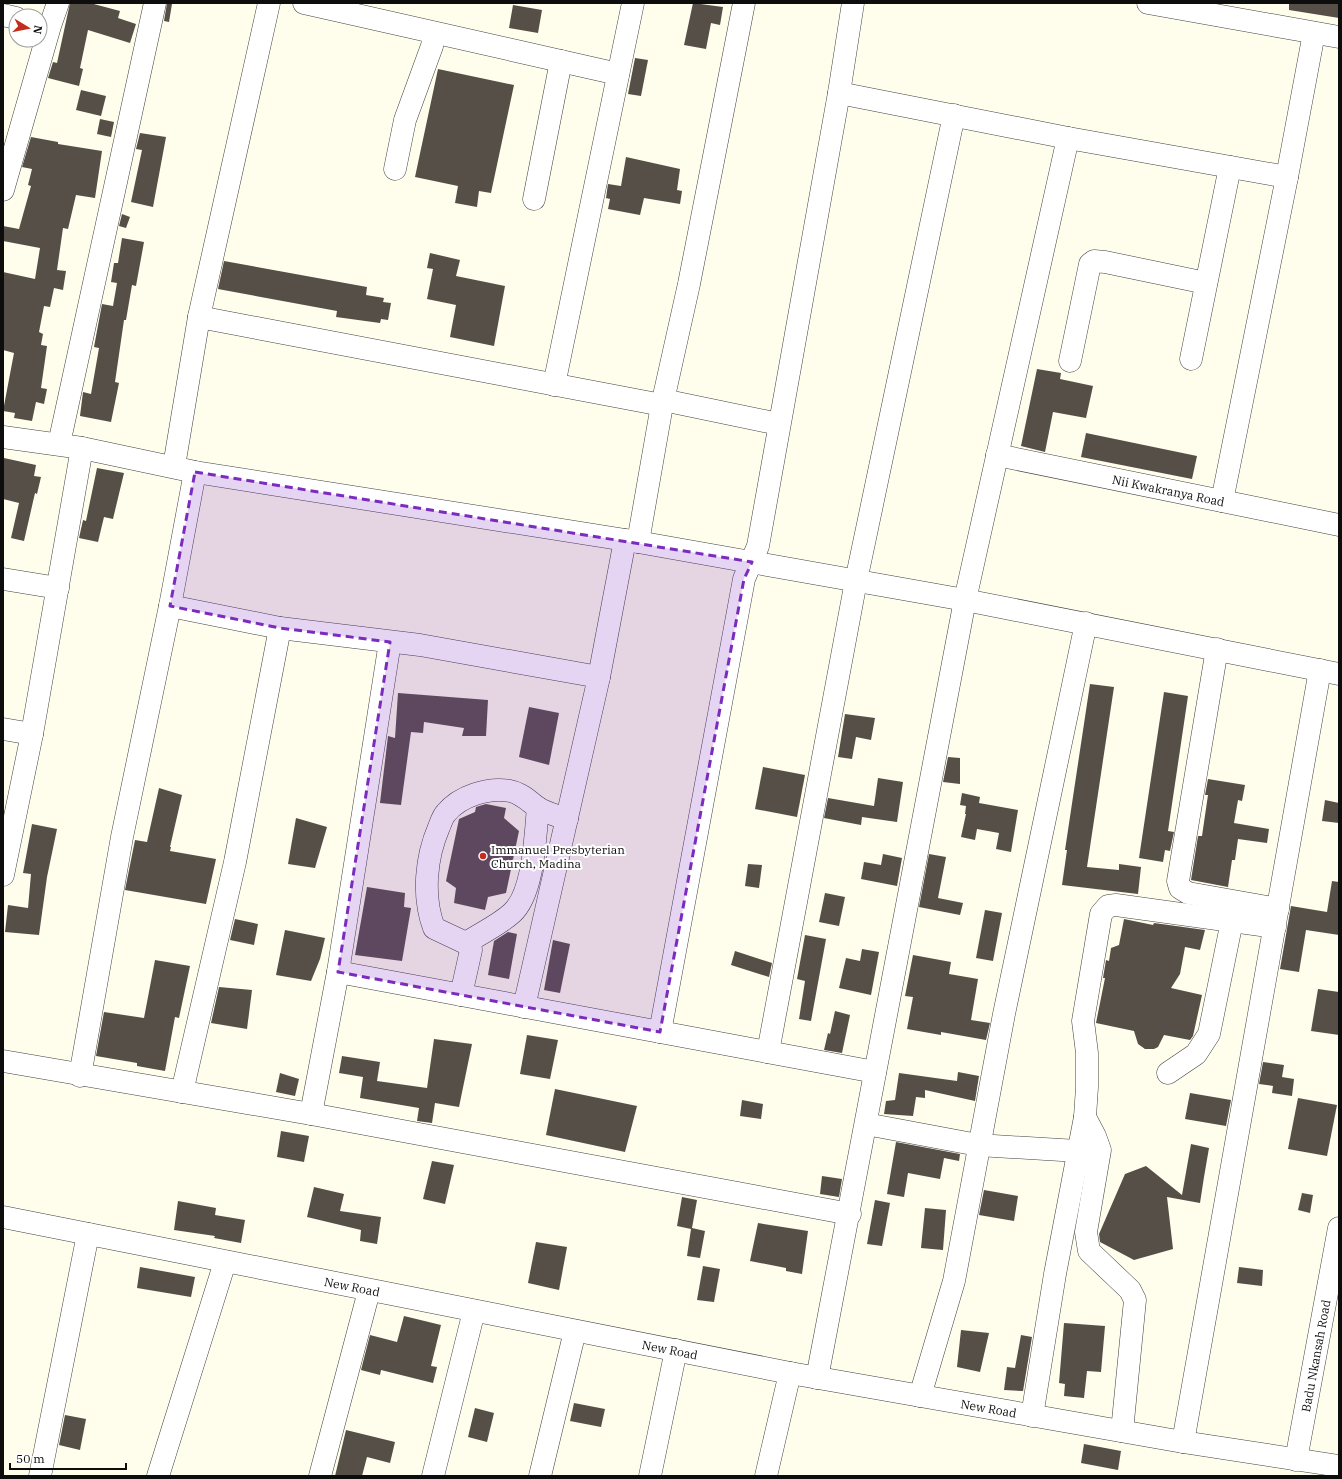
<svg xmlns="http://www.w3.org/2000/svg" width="1342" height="1479" viewBox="0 0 1342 1479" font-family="'IBM Plex Serif',serif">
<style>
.building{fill:#564f48}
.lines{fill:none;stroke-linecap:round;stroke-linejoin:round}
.minor-casing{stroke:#404040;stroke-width:23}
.minor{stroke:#fff;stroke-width:22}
.marked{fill:#7b2cbf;fill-opacity:0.2;stroke:#7b2cbf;stroke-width:3;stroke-dasharray:8 5;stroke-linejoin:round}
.poi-dot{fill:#c42c1d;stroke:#fff;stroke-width:1.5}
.labels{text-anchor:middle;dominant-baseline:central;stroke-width:4;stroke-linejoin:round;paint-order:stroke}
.street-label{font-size:12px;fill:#0d0d0d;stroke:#fff}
.poi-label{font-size:12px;fill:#0d0d0d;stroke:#fff;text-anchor:start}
</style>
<rect width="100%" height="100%" fill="#fffeec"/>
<g class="building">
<polygon points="70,3 90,3 120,11 118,18 136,24 130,43 88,30 80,68 83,69 79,86 48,78 53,62 57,63"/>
<polygon points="167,3 172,4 169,22 164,21"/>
<polygon points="693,3 723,7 720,25 711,23 706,49 684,45"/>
<polygon points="1289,3 1339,3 1339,18 1289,10"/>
<polygon points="513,5 542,10 538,33 509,28"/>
<polygon points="635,58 648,60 641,96 628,94"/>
<polygon points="438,69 514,85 491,193 479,191 477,207 455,203 458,186 415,177"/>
<polygon points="81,90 106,96 101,116 76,110"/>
<polygon points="100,119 114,122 111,137 97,134"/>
<polygon points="140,133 166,137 153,207 131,202 142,150 136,149"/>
<polygon points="31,137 58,142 58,144 102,151 95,198 76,195 68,229 63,228 57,270 66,271 63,290 54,288 50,307 44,306 39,332 43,334 41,345 47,346 41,388 47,389 44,404 36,402 32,421 14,418 15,413 3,411 14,353 3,350 3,272 35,279 40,248 3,241 3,226 19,229 31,186 28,185 32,169 22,167"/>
<polygon points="626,157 680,169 677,190 682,191 680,204 644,198 640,215 608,209 610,199 606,198 608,184 621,186"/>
<polygon points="122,214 130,217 126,228 119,226"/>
<polygon points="122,238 144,242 136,286 132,285 126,320 124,320 115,382 119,383 111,422 80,416 83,392 91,394 99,348 94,347 102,304 113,306 117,283 111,282 114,263 118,263"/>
<polygon points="430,253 460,260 456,276 505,286 494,346 450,337 456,305 427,299 433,269 427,268"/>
<polygon points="224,261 367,287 366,295 384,298 383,302 391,303 388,320 381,319 380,323 336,317 337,311 218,289"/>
<polygon points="1037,369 1061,373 1060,379 1093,386 1086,418 1053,412 1045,452 1021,446"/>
<polygon points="1086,433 1197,456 1192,479 1081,457"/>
<polygon points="4,458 36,465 34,476 41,477 37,494 35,493 24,541 11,538 19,503 3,499"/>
<polygon points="97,468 124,473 113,519 104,517 98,542 79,538 83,520 86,521"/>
<polygon points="1090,684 1114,687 1087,867 1119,870 1119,864 1141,867 1138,894 1062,885 1067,850 1065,850"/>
<polygon points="1164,692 1188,696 1168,831 1174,832 1170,851 1165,850 1163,862 1139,858"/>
<polygon points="398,693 488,700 486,736 462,736 464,728 424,722 423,733 411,732 401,805 380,803 388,736 395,738"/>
<polygon points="529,707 559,713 549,765 519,757"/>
<polygon points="845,714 875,718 871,740 856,737 852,759 838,757"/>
<polygon points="948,757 960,758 960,784 943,782"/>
<polygon points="763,767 805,775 797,817 755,809"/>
<polygon points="878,778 903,782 897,822 862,817 861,825 824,818 828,798 874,806"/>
<polygon points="1208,779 1245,785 1242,801 1238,800 1234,823 1269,829 1267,843 1238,839 1235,860 1232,860 1228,887 1191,880 1198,836 1202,836 1208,795 1205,795"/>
<polygon points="159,788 182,795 170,847 171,847 170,851 216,859 206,904 125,890 135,840 147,842"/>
<polygon points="962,793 980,797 979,803 1018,810 1011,852 996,849 999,833 977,829 975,840 961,837 966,814 965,814 966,806 960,805"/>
<polygon points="1325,800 1339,803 1339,823 1322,821"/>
<polygon points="486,804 506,808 504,818 519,831 506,893 488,897 485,910 454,903 456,888 446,881 459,819 475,812 476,807"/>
<polygon points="296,818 327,827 315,868 288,864"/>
<polygon points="32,824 57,829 47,877 39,935 5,932 8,905 28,908 31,874 23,873"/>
<polygon points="883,854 902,858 897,886 861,879 864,862 881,865"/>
<polygon points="929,854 946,857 938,898 963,903 960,915 919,907"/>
<polygon points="748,864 762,865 759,888 745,886"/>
<polygon points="1332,881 1339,882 1339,935 1306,930 1299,972 1280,969 1291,906 1327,912"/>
<polygon points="367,887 405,893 404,907 411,908 402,961 355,955"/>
<polygon points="825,893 845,897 839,926 819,922"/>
<polygon points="985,910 1002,913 993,961 976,958"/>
<polygon points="235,919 258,924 254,945 230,940"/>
<polygon points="1124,919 1153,925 1154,923 1205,930 1200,950 1185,947 1180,974 1171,988 1202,995 1193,1036 1190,1040 1164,1035 1158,1047 1154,1049 1145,1049 1138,1044 1134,1031 1096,1023 1105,978 1103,978 1106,960 1109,961 1111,948 1119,945"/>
<polygon points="285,930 325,938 320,959 311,981 276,975"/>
<polygon points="508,932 517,934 509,979 488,975 494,941"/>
<polygon points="805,935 826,939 811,1021 799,1019 805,981 797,979"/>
<polygon points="553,940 570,944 560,993 544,990"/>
<polygon points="862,949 879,952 871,995 839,988 846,958 860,961"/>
<polygon points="735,951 772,963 769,977 731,965"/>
<polygon points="913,955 951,962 949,974 978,979 971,1020 990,1023 986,1040 941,1032 941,1035 907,1029 913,997 905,996"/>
<polygon points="155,960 190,966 179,1018 175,1017 165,1071 137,1066 137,1063 96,1056 104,1012 144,1018"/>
<polygon points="219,987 252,990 247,1029 211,1023"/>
<polygon points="1318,989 1339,992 1339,1035 1311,1031"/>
<polygon points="835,1011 850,1015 842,1053 824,1050 828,1033 830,1034"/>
<polygon points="527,1035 558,1040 550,1079 520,1074"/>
<polygon points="434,1039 472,1044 459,1107 435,1103 432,1123 417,1121 419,1108 360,1098 363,1077 339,1073 342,1056 380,1062 377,1081 427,1088"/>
<polygon points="1263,1062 1284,1065 1282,1077 1294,1079 1292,1096 1272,1093 1273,1086 1259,1084"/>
<polygon points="958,1072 979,1076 975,1101 925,1090 925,1098 916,1097 913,1116 884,1114 886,1101 895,1100 899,1073 957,1081"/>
<polygon points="280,1073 299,1079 295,1096 276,1092"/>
<polygon points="555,1089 637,1106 625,1152 546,1135"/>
<polygon points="1190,1093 1231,1100 1226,1126 1185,1119"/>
<polygon points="1298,1098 1337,1105 1327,1156 1288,1149"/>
<polygon points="742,1100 763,1104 761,1119 740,1116"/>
<polygon points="281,1131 309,1136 304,1162 277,1157"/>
<polygon points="896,1142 960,1154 959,1161 944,1158 940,1179 908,1173 904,1197 887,1194"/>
<polygon points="1191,1144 1209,1148 1204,1177 1200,1203 1167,1197 1173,1249 1134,1260 1100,1242 1099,1234 1125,1174 1146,1166 1182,1195"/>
<polygon points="432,1161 454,1165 445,1204 423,1199"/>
<polygon points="822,1176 842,1179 839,1197 820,1194"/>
<polygon points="314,1187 344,1194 340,1211 381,1217 377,1244 360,1241 361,1230 307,1217"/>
<polygon points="984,1190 1018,1196 1014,1221 979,1215"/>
<polygon points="1302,1193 1313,1195 1310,1213 1298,1210"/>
<polygon points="682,1197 697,1200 692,1228 705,1231 700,1258 687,1256 691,1229 677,1226"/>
<polygon points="875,1200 890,1203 882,1246 867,1244"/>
<polygon points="178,1201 216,1208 215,1215 245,1220 241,1243 214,1238 215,1236 174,1230"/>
<polygon points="925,1208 946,1210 943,1250 921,1248"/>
<polygon points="758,1223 808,1231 802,1274 786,1271 786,1268 750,1261"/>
<polygon points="536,1242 567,1247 559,1290 528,1283"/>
<polygon points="703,1266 720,1269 714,1302 697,1300"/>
<polygon points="140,1267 195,1277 191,1297 137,1288"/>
<polygon points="1239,1267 1263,1270 1262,1286 1237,1283"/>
<polygon points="404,1316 441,1325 431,1366 437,1367 433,1383 381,1370 380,1375 361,1370 370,1335 397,1342"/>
<polygon points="1064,1323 1105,1326 1101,1372 1087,1371 1084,1398 1064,1396 1065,1384 1059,1383"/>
<polygon points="961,1330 989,1333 980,1372 957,1367"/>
<polygon points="1021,1335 1032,1337 1023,1391 1004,1390 1007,1367 1015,1368"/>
<polygon points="574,1403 605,1409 601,1427 570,1421"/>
<polygon points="475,1408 494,1413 487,1442 468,1437"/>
<polygon points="65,1415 86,1419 80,1450 59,1445"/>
<polygon points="346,1430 395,1442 390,1463 367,1457 362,1476 335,1476"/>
<polygon points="1084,1444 1121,1451 1118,1470 1081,1463"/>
</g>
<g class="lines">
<defs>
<g id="minor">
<polyline points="304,3 618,74"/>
<polyline points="1148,3 1339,37"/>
<polyline points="3,15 16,18"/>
<polyline points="839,93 1068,138 1287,177"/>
<polyline points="395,169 405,120 432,46 434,33"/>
<polyline points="3,190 50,26 58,3"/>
<polyline points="534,199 561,61"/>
<polyline points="199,317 662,405"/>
<polyline points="1191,359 1230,167"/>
<polyline points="1070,361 1090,264 1094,261 1105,262 1206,283"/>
<polyline points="554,385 633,3"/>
<polyline points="663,400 779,424"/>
<polyline points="3,437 82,448 195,472 638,542 965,600 1339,674"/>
<polyline points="59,444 155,3"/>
<path id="s1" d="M997 455 1339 525"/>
<polyline points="174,466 199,317 269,3"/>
<polyline points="1222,501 1287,177 1314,33"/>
<polyline points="638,542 662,405 689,284 744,3"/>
<polyline points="3,579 58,588"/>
<polyline points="170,606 280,628 420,645 599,677"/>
<polyline points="1217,649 1178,881 1180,888 1188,893 1278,909"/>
<polyline points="3,729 32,734"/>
<polyline points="3,875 32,734 82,448"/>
<path d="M466 943C481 933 499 925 512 913 534 893 535 836 538 808"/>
<polyline points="338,972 875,1072"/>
<path d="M461 995 471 950 470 945 434 928C422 896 426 857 439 827 441 822 443 816 446 813 460 796 488 787 510 791 521 793 530 802 538 808 547 813 557 816 567 819"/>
<polyline points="524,1007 599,677 625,540"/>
<polyline points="660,1032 744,579 758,546 839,93 853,3"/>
<polyline points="768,1052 856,581 954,115"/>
<polyline points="3,1061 311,1114 850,1214"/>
<polyline points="1168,1073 1196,1054 1209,1034 1232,921"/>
<polyline points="80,1076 122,837 170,606 195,472"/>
<polyline points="182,1092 235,862 280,628"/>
<polyline points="311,1114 338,972 390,642"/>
<polyline points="1085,1117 1095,1136 1100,1150 1086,1232 1089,1251 1130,1290 1135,1300 1122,1431"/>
<polyline points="866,1124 978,1145 1078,1151"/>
<path id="s2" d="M3 1217 790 1373 1183 1442 1339 1466"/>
<polyline points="817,1378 965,600 1068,138"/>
<polyline points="920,1396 954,1281 1004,1014 1086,623"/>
<polyline points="1032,1416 1055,1274 1085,1117 1087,1087 1087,1053 1083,1021 1101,914 1108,906 1116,905 1275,927"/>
<polyline points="1183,1442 1320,670"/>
<path id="s3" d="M1296 1460 1339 1228"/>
<polyline points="40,1476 88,1234"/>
<polyline points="158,1476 225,1262"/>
<polyline points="320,1476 369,1291"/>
<polyline points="433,1476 474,1311"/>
<polyline points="540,1476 575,1331"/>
<polyline points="650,1476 676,1350"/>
<polyline points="766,1476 790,1373"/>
</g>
</defs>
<use href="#minor" class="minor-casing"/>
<use href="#minor" class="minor"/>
</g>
<path class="marked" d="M195 472 752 562 744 579 660 1032 338 972 390 642 280 628 170 606Z"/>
<circle class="poi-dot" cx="483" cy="856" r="4"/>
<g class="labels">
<g class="street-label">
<text stroke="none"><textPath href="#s1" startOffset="175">Nii Kwakranya Road</textPath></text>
<text stroke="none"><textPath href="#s2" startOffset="356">New Road</textPath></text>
<text stroke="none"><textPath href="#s2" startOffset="680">New Road</textPath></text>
<text stroke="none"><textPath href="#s3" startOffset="106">Badu Nkansah Road</textPath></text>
<text stroke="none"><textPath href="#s2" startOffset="1004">New Road</textPath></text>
</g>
<g class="poi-label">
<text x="491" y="849">Immanuel Presbyterian<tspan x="491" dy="14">Church, Madina</tspan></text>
</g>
</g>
<rect width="1342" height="1479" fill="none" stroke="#0d0d0d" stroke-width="8"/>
<g transform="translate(28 28) rotate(100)"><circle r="19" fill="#ffffff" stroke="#9e9e9e"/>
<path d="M0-3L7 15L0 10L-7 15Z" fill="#c42c1d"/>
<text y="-6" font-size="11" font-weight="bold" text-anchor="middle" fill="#0d0d0d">N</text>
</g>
<path d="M10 1463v6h116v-6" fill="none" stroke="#0d0d0d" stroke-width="2"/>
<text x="16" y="1463" font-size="12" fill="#0d0d0d" stroke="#ffffff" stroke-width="3" paint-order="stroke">50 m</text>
</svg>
